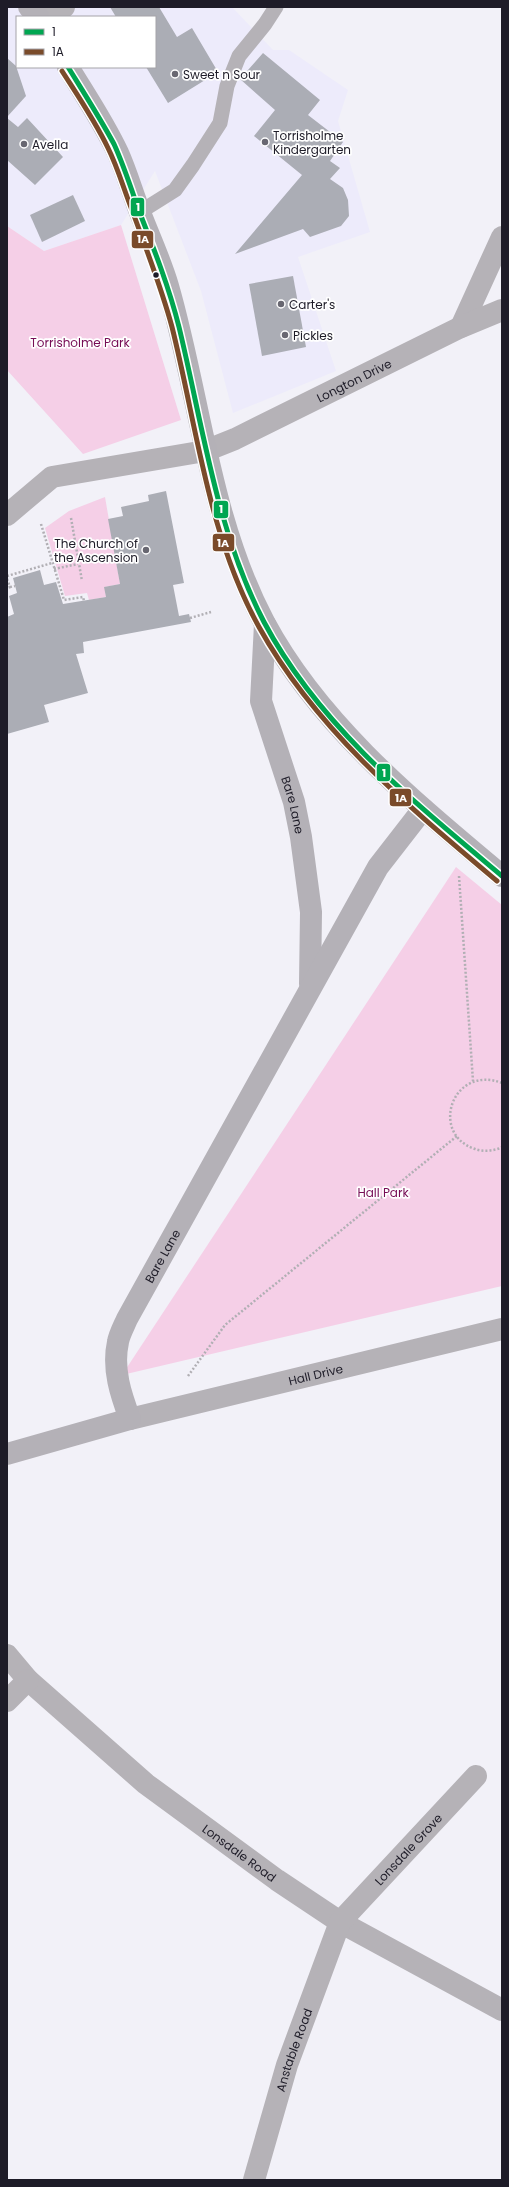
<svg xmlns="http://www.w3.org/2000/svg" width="509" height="2187" viewBox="0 0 509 2187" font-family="Poppins,sans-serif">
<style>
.built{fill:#edebfb;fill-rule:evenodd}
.green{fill:#f5cfe7}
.building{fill:#abadb5}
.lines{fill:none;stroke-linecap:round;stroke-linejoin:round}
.path{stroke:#b1afb4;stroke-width:2.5;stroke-dasharray:2 2;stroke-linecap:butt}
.service{stroke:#b5b2b7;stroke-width:15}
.minor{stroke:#b5b2b7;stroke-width:22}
.tertiary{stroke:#b5b2b7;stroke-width:22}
.secondary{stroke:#b4b1b7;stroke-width:22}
.bus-1-casing{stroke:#fff;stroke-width:8}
.bus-2-casing{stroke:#fff;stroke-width:8}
.bus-1{stroke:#00a651;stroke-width:5}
.bus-2{stroke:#7a4b2a;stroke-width:5}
.poi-dot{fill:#686771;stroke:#fff;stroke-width:1.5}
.bus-dot{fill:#1e1c28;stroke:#fff;stroke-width:1.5}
.labels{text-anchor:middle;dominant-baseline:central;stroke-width:3.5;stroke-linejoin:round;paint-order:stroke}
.poi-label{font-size:12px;fill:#1e1c28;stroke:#fff;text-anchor:start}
.park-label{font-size:12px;fill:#760d55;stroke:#fff}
.street-label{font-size:12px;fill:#1e1c28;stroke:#fff}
.line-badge{stroke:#fff;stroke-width:1.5}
.badge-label{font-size:11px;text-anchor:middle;font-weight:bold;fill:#fff}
</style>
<rect width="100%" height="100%" fill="#f2f1f8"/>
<path class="built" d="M7 7H232L273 50H289L348 90 338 121 370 232 298 257 336 371 233 413 201 291 155 171 121 225 44 251 7 226ZM17 17H155V67H17Z"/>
<g class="green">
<polygon points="121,225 181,420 83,454 7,370 7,226 44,251"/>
<polygon points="105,497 120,584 105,587 106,597 89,600 87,593 65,596 45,528 69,511"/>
<polygon points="456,867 502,905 502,1286 122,1375"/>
</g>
<g class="building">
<polygon points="110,7 159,7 177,37 192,28 218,72 168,103 146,67 155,67 155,17 116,17"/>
<polygon points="263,53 320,100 308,115 343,142 330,161 340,168 330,179 343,188 348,200 349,216 341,226 310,237 303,229 235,254 302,175 254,136 275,110 240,79"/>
<polygon points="7,58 16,66 26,96 7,117"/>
<polygon points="7,118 18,127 27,118 63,157 35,185 7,160"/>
<polygon points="73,195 85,221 42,242 30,215"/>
<polygon points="293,276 306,347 262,356 249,284"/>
<polygon points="166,491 184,583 173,585 179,616 189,614 191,622 83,642 84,653 76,654 88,693 44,705 49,722 7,734 7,617 14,614 9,596 17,593 13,578 40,570 44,585 56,582 63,604 106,597 104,587 120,584 108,519 123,516 121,507 149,501 148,495"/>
</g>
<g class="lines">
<g class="path">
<polyline points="71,518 82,581"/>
<polyline points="41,524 64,600 83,597 84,601"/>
<polyline points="54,569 78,564"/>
<polyline points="7,576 52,563"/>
<polyline points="7,579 10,587 7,588"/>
<polyline points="10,587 15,586"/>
<polyline points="190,618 211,612"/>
<polyline points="459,876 473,1081"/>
<path d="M502 1083C452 1064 429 1134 475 1149 483 1152 495 1151 502 1147"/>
<polyline points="188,1376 225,1325 457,1136"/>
</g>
<polyline class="service" points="140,212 175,190 193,165 220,123 227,86 239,56 265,24 276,7"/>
<g class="minor">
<polyline points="50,17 64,7"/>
<polyline points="461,327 502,237"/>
<path id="s1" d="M7 515 52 477 205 451 235 439 461 327 502 310"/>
<path id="s2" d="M7 1655 28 1680 146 1784 277 1880 340 1922 502 2010"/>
<polyline points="7,1701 28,1680"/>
<path id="s3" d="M254 2180 287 2065 340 1922 476 1776"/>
</g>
<path class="tertiary" id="s4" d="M130 1419 502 1329"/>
<g class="secondary">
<polyline points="29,7 38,17"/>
<path d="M68 67C85 95 104 123 118 153 127 173 133 195 141 215 150 238 161 262 168 286 200 397 209 518 264 622 319 725 414 802 502 876"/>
<path id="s5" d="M265 624 261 701 294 802 301 837 311 912 310 984"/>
<path id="s6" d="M7 1454 130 1419C121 1395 112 1369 118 1342 119 1335 124 1326 127 1319L378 867 423 809"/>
</g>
<defs>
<path id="bus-1" d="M68 67C84 93 100 118 114 144 124 166 131 188 139 211 154 249 169 287 179 327 203 426 216 530 264 622 319 726 414 802 502 876"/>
<path id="bus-2" d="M62 71C78 96 95 121 108 148 118 168 124 190 132 210 146 249 161 286 172 327 197 427 208 535 259 627 316 730 408 806 497 881"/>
</defs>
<use href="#bus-1" class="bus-1-casing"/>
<use href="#bus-2" class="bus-2-casing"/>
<use href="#bus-1" class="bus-1"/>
<use href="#bus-2" class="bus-2"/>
</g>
<g class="poi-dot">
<circle cx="175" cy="74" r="4"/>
<circle cx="265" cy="142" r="4"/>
<circle cx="24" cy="144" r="4"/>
<circle cx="281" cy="304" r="4"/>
<circle cx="285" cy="335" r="4"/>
<circle cx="146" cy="550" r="4"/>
</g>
<circle class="bus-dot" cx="156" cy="275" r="3.5"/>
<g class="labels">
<g class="poi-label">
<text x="183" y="74">Sweet n Sour</text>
<text x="273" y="135">Torrisholme<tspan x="273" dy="14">Kindergarten</tspan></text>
<text x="32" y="144">Avella</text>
<text x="289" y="304">Carter's</text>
<text x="293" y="335">Pickles</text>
<text x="138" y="543" text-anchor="end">The Church of<tspan x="138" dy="14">the Ascension</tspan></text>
</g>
<g class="park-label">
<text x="80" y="342">Torrisholme Park</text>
<text x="383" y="1192">Hall Park</text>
</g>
<g class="street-label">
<text stroke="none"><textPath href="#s1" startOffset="379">Longton Drive</textPath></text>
<text stroke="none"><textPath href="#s5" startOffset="186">Bare Lane</textPath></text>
<text stroke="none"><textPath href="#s6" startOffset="304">Bare Lane</textPath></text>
<text stroke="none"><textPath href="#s4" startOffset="191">Hall Drive</textPath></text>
<text stroke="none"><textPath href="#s3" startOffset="372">Lonsdale Grove</textPath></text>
<text stroke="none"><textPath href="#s2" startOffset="306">Lonsdale Road</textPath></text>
<text stroke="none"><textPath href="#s3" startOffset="136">Anstable Road</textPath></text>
</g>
</g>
<g class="line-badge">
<rect x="130" y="197" width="15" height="20" rx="4" fill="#00a651"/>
<rect x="131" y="230" width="23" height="19" rx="4" fill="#7a4b2a"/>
<rect x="213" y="500" width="16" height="19" rx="4" fill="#00a651"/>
<rect x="212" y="533" width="23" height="19" rx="4" fill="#7a4b2a"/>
<rect x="376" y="763" width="15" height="19" rx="4" fill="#00a651"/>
<rect x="389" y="788" width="23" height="19" rx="4" fill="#7a4b2a"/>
</g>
<g class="badge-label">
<text x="138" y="211">1</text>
<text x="143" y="243">1A</text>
<text x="221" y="513">1</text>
<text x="223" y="547">1A</text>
<text x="384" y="777">1</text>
<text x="401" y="802">1A</text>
</g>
<rect width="509" height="2187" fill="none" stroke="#1e1c28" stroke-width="16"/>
<rect x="16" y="16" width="140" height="52" fill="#ffffff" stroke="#a5a4a9"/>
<rect x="24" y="29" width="20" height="6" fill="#00a651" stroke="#a5a4a9"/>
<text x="52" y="36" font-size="12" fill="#1e1c28">1</text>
<rect x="24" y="49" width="20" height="6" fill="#7a4b2a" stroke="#a5a4a9"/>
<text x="52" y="56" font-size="12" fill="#1e1c28">1A</text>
</svg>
